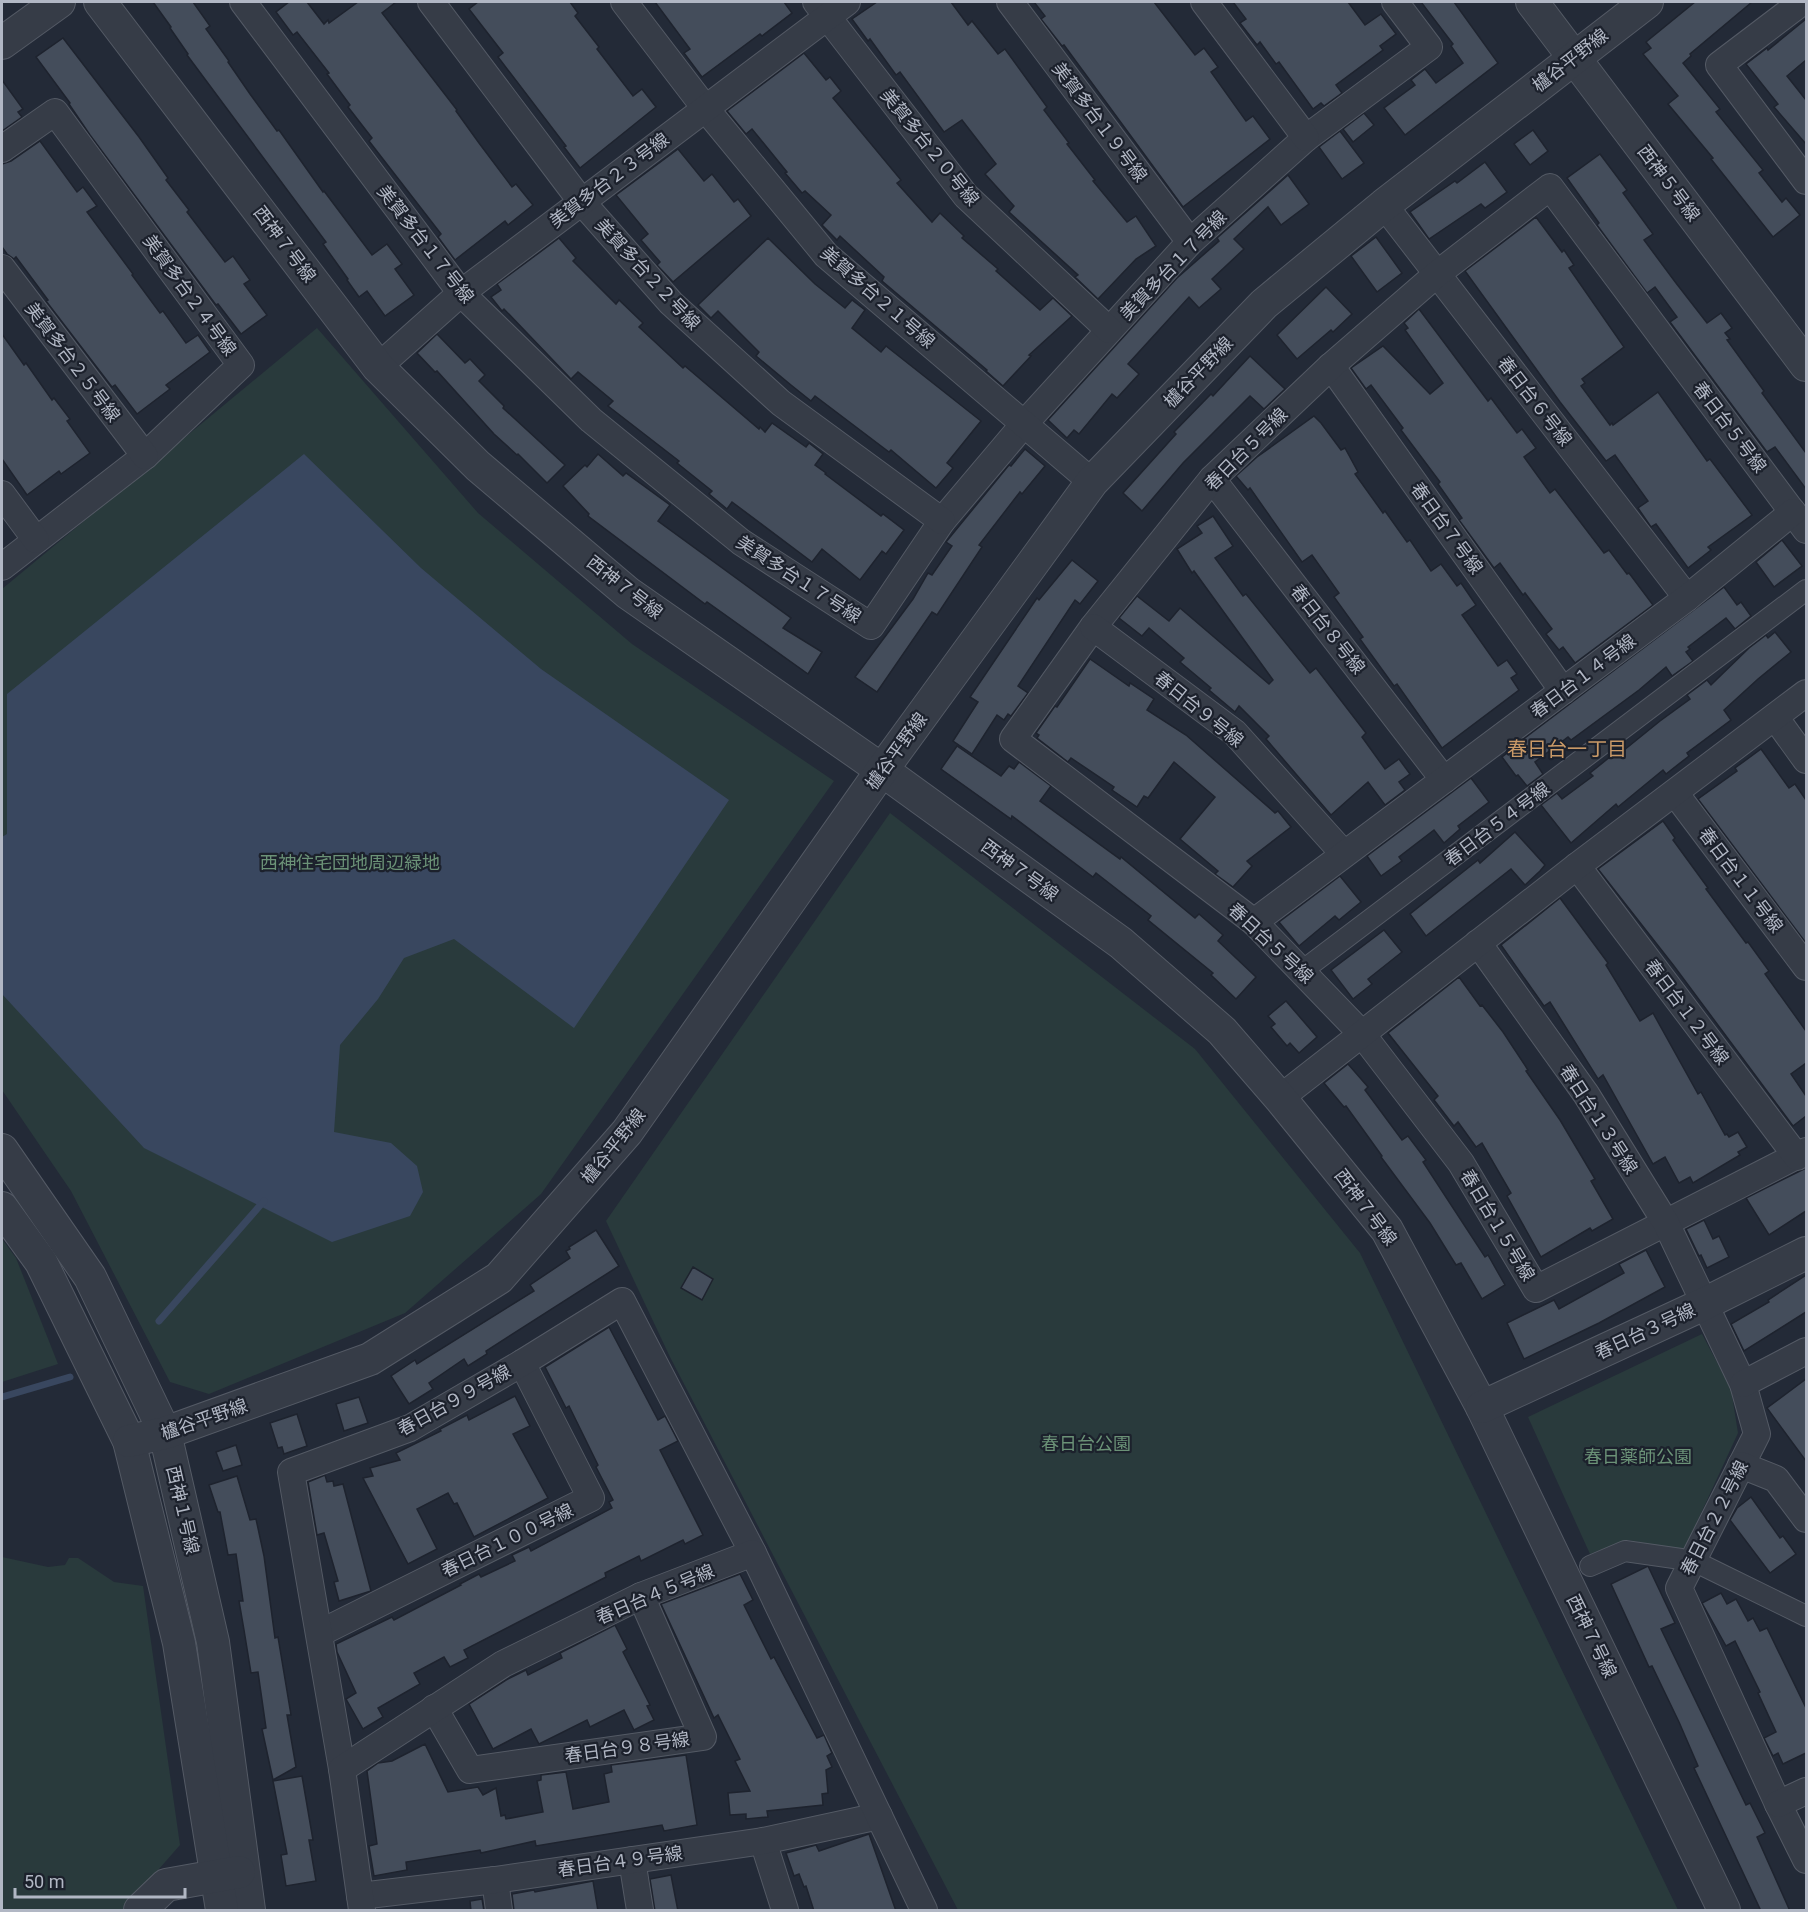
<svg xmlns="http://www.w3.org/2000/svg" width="1808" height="1912" viewBox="0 0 1808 1912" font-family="Roboto,'Noto Sans JP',sans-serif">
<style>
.green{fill:#293a3c}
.water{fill:#39475f}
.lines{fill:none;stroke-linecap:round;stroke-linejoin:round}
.stream{stroke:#39475f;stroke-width:7}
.building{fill:#444d5b;stroke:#1e232e;stroke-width:1.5}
.pedestrian-casing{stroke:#545a65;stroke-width:22}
.minor-casing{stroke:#545a65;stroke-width:28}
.tertiary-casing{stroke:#545a65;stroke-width:34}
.pedestrian{stroke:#363c47;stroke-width:20}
.minor{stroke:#363c47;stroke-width:26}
.tertiary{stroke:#363c47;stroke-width:32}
.labels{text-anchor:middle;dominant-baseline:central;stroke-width:4.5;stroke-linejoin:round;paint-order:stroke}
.street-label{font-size:18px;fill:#b1b7c4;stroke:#1c212c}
.park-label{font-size:18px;fill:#6b9277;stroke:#1c212c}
.neighbourhood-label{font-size:20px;fill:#c99967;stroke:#1c212c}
</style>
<rect width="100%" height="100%" fill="#232a37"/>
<g class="green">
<polygon points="317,328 478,513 632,644 834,781 541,1194 405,1313 209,1394 170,1382 71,1191 2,1090 2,589"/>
<polygon points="890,813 1195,1049 1360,1253 1678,1910 958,1910 670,1357 606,1221"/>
<polygon points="2,1239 16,1258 58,1364 2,1382"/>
<polygon points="1702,1334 1731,1389 1738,1433 1684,1550 1628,1540 1590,1554 1528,1417"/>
<polygon points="2,1557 48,1567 65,1565 69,1558 78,1558 114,1582 143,1586 180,1845 123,1910 2,1910"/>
</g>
<polygon class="water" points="304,454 421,568 541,669 729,800 574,1028 454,939 404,958 378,999 340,1045 334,1132 391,1143 417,1166 423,1192 410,1216 332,1242 144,1148 2,994 2,837 7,834 7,694"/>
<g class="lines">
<g class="stream">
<polyline points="159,1321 264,1201"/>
<polyline points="2,1397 70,1377"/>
</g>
</g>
<g class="building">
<polygon points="153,2 193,2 210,26 206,29 229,61 228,62 250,94 277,131 279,130 323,192 324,191 372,255 387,244 402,264 395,269 414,295 385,316 367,291 359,297 347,280 348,279 323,244 326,242 187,55 188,54 170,28 171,27"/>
<polygon points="289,2 307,2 324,24 328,20 329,23 358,2 396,2 382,13 457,110 456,111 479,143 512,187 516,184 533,205 508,225 505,221 455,260 438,237 441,234 369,141 372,138 348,107 350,105 327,74 329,73 297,32 293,35 276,12"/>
<polygon points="478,2 570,2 578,13 575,16 599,47 597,49 633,96 642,89 656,107 580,168 564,147 566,146 498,57 503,53 469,9"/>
<polygon points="655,2 784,2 792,13 762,36 760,34 702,77 684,53 690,49"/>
<polygon points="877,2 951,2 968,25 972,21 998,54 1005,49 1047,107 1044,110 1069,143 1067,144 1095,180 1093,181 1127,222 1136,216 1156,246 1136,259 1098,299 1075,277 1078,275 1009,212 1014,206 985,174 996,164 962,120 944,132 900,72 896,75 870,39 868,41 852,19"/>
<polygon points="1034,2 1154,2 1195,55 1204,48 1218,67 1211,72 1246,121 1253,116 1270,139 1183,207 1064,45 1062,46 1041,19 1045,16"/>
<polygon points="1233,2 1348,2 1365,25 1381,14 1396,34 1380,46 1383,50 1336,85 1342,93 1324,106 1321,103 1313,109 1279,62 1276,64 1260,42 1257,45 1240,23 1246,19"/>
<polygon points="1421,2 1454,2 1498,63 1405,135 1384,108 1415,85 1411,80 1425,69 1436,83 1463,63 1451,46 1453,44"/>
<polygon points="1695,2 1752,2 1690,54 1691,56 1683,63 1720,109 1716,112 1763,170 1759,173 1782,202 1786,198 1800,215 1773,237 1711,159 1713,158 1668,104 1678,96 1643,54 1651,48 1646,42"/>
<polygon points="1806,19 1806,60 1787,76 1806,100 1806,144 1774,107 1778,104 1746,64 1767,48 1768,50"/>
<polygon points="63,38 139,137 168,178 166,180 189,210 187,212 225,262 233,256 250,280 244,284 267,315 241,334 218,304 216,305 90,135 69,104 70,103 36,57"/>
<polygon points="804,53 826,80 830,77 841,91 833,98 901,180 897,183 932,222 940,213 964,236 962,238 998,269 996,271 1040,310 1053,298 1072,316 1029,355 1031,356 1003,386 986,371 987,370 882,281 884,277 840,236 837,240 822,225 831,215 805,191 802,193 785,173 787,172 752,129 746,134 727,111"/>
<polygon points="2,80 23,109 18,112 22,117 2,131"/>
<polygon points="1364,113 1374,125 1353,142 1343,129"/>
<polygon points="1533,130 1548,151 1530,165 1514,144"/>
<polygon points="1340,131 1364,163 1342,179 1319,147"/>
<polygon points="40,141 77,192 83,187 97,206 87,212 133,274 132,275 160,313 163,311 186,343 198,335 210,352 166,385 170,389 137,414 115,385 112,387 46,301 48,300 16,257 14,259 7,254 2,247 2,164 11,161"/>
<polygon points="678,149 704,181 712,174 734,202 738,199 751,216 673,282 657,265 660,262 641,240 648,234 616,195"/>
<polygon points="1600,154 1627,190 1623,193 1653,234 1644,240 1676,283 1707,323 1721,313 1732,328 1725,333 1730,339 1727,340 1764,391 1762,393 1806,453 1806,489 1775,447 1767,452 1670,322 1677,317 1655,287 1647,293 1597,225 1599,223 1567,178"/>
<polygon points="1485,162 1507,192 1485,208 1481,204 1429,239 1410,212 1455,181 1457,183"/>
<polygon points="1288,175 1309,204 1281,225 1268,207 1234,239 1244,249 1212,279 1221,289 1199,308 1189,297 1128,364 1139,374 1117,398 1112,394 1079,434 1074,430 1067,438 1048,420 1177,278 1219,241 1217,238"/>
<polygon points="1536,217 1562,252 1564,250 1574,265 1569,268 1624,347 1582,379 1585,383 1581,386 1610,425 1612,423 1613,425 1658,392 1707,461 1710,459 1752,515 1708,547 1711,550 1688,568 1656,524 1651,527 1638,508 1648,501 1615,455 1606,461 1560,402 1465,271"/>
<polygon points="1376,237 1402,273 1377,292 1351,256"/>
<polygon points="559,238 576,258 573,261 616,304 619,300 643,323 639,327 683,368 685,366 759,429 760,427 765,432 772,423 806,447 809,443 823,454 815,465 826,473 825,474 881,516 883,514 904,530 886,554 882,551 860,580 822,549 812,562 732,502 727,509 709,494 712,491 677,463 679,461 608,406 613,401 578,372 571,379 504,309 502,311 491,297 501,290 497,284"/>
<polygon points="768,238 815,284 845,308 852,300 865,310 852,328 881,352 886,346 981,421 947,463 953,468 936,488 891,450 889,452 815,396 811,401 791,385 756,356 759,352 718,311 711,318 698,305"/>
<polygon points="1326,287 1352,314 1333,332 1331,330 1297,359 1277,335"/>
<polygon points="1419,309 1488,401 1491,398 1517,433 1522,429 1536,448 1524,457 1550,493 1555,489 1604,553 1609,550 1627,574 1629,573 1653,605 1575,663 1563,647 1559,650 1546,634 1552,629 1525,593 1523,595 1500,563 1494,568 1459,520 1462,518 1438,484 1440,482 1401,430 1403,428 1371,385 1366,389 1351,368 1383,346 1430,394 1443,383 1405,330 1408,328 1404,323"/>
<polygon points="2,334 24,365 26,363 52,400 54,398 70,419 67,421 90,453 61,474 59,471 27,495 2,459"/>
<polygon points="437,334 465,363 470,359 485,375 479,381 504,406 503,408 565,465 547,483 518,454 517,455 494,434 437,371 435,372 417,353"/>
<polygon points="1250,356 1285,389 1264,409 1250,396 1183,463 1142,511 1123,493 1176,434 1174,432 1211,394 1213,396"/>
<polygon points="1314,416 1321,423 1341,450 1345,448 1358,472 1355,474 1383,513 1385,511 1407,542 1410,540 1431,571 1441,564 1457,586 1461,583 1476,605 1462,615 1498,666 1507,660 1517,674 1511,678 1519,690 1442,748 1397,684 1394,686 1360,639 1363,637 1334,597 1339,593 1312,555 1302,562 1250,488 1248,490 1236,476 1257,457"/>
<polygon points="1025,449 1045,466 1022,494 1020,492 979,545 982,547 937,615 932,612 877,692 855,677 913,599 928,573 932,575 952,546 946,542 1009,465 1011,466"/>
<polygon points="598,454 623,476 626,473 670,505 658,521 791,618 783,628 822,652 808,674 707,602 705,604 588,516 589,514 563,486 585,465 587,467"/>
<polygon points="1213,516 1233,546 1215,558 1243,596 1246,594 1310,673 1316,668 1366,733 1362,737 1385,769 1399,759 1410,774 1399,782 1405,790 1385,805 1368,782 1331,815 1266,739 1269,736 1239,706 1235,712 1209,690 1211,688 1180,662 1184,658 1149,628 1142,636 1119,618 1137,596 1169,621 1180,608 1269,684 1273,680 1194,571 1192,573 1177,549 1202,533 1197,526"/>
<polygon points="1782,540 1802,566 1774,587 1756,562"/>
<polygon points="1072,560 1098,581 1080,604 1075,600 1018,686 1028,693 1011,716 1008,714 1004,720 997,715 972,754 953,741 978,702 970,697 1037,598 1039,600"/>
<polygon points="1724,587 1737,605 1741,602 1751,616 1735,629 1726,618 1688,647 1690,649 1686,652 1693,661 1672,676 1666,667 1639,690 1571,740 1568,737 1535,762 1543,774 1527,786 1518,775 1516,776 1502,757 1510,751 1509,750"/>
<polygon points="1775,632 1791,652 1758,679 1724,710 1731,720 1687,753 1689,756 1666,774 1663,770 1618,807 1616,804 1571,843 1541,805 1557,793 1562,799 1593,776 1590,773 1616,752 1618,755 1660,721 1690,699 1687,695 1707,680 1711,685 1749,648 1766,635 1768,638"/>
<polygon points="1090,659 1129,686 1130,683 1154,699 1147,710 1186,735 1275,813 1278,811 1291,827 1247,861 1252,866 1233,887 1215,874 1218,871 1180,839 1215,797 1174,762 1148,798 1144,796 1137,807 1112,790 1114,787 1071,758 1068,762 1037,738 1039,735 1036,733 1055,706 1057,707"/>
<polygon points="957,746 1001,776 1009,766 1014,769 1019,762 1051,786 1040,801 1120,859 1121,857 1195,918 1199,914 1223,935 1218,941 1256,977 1236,999 1211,975 1213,973 1148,920 1151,916 1096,873 1093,877 1012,816 1011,819 941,769"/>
<polygon points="1761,749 1789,788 1795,784 1806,800 1806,943 1698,799 1737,771 1735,768"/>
<polygon points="1471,778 1489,802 1458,826 1460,829 1444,843 1434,830 1399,857 1402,861 1381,876 1367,856"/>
<polygon points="1663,821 1675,838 1673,840 1708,888 1706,889 1746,943 1748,942 1769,971 1765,974 1806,1031 1806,1063 1791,1074 1806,1096 1806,1116 1793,1126 1674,966 1598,869"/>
<polygon points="1515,832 1545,865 1540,871 1525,885 1511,869 1426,936 1410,914 1478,860 1480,863"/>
<polygon points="1340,876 1361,902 1339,920 1335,916 1299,946 1279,922"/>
<polygon points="1560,898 1608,963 1606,965 1640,1021 1653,1013 1698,1094 1701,1092 1725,1135 1727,1134 1729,1137 1738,1132 1747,1147 1738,1152 1740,1155 1693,1183 1690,1177 1679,1183 1665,1157 1653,1164 1603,1075 1598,1079 1550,1002 1544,1006 1501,945"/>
<polygon points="1384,930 1402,952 1368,979 1372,984 1353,999 1331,970"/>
<polygon points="1459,977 1480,1006 1482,1005 1503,1032 1528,1070 1526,1071 1560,1120 1595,1179 1591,1181 1613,1219 1592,1231 1590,1228 1541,1257 1507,1196 1511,1193 1482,1143 1476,1147 1458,1122 1454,1126 1434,1100 1438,1096 1388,1033"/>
<polygon points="1286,1001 1317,1037 1299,1053 1290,1043 1287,1046 1271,1027 1275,1024 1268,1016"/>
<polygon points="1348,1064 1368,1087 1365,1090 1402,1140 1408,1136 1426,1160 1423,1162 1485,1257 1488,1255 1505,1285 1482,1299 1461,1263 1456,1265 1430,1223 1381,1157 1382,1156 1346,1106 1344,1107 1324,1083"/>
<polygon points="1806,1168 1806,1211 1769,1235 1746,1198"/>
<polygon points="1704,1220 1713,1239 1719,1236 1729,1257 1707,1268 1701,1255 1699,1256 1686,1229"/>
<polygon points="596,1230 619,1266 486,1351 487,1354 468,1366 464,1359 429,1383 433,1389 409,1404 391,1376 415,1360 417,1364 534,1291 530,1285 570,1258 566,1251 570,1249 569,1247"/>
<polygon points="1646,1250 1665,1287 1599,1323 1524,1359 1507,1323 1554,1300 1559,1309 1624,1273 1619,1264"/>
<polygon points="693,1267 713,1279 702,1300 681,1288"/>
<polygon points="1806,1275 1806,1312 1744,1351 1731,1324 1769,1302 1768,1300"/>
<polygon points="609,1327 658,1420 665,1416 678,1441 660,1450 703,1535 685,1544 683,1540 641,1561 639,1556 605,1573 606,1577 464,1650 468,1658 450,1667 444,1657 414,1673 420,1684 378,1708 383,1717 363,1729 346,1699 356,1693 337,1652 336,1644 392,1617 394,1620 461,1585 460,1584 479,1574 481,1577 515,1561 512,1555 529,1547 531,1551 612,1508 609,1502 613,1500 596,1467 598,1465 569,1406 566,1408 545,1367"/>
<polygon points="1806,1379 1806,1461 1767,1408"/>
<polygon points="515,1396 530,1426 513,1434 548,1498 474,1537 457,1503 454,1504 448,1493 417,1509 437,1549 408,1564 363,1478 373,1476 370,1468 400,1460 396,1453 441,1431 440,1429 467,1415 469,1420"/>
<polygon points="359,1397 368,1423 344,1431 336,1404"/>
<polygon points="297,1414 307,1446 284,1454 282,1447 278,1448 270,1423"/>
<polygon points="236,1445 242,1465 223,1471 216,1452"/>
<polygon points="325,1475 327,1482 333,1481 334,1486 343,1484 371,1591 339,1601 334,1582 338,1581 324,1533 317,1535 308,1482"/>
<polygon points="237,1476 250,1520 256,1519 264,1556 275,1638 278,1637 291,1715 287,1715 296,1767 273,1780 262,1729 266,1728 258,1672 251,1673 244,1630 239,1601 243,1601 236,1554 228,1555 220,1512 218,1512 209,1485"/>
<polygon points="1751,1497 1780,1538 1783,1536 1796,1554 1770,1573 1730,1520 1737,1508"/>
<polygon points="1648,1566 1675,1623 1661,1629 1746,1805 1750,1803 1765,1833 1757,1837 1790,1911 1761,1911 1694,1768 1698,1766 1679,1722 1652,1666 1649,1667 1611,1584"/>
<polygon points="740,1574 753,1600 744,1605 771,1659 774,1657 817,1738 824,1735 832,1753 827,1756 832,1767 826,1770 828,1793 822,1794 823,1805 767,1811 768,1817 746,1819 746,1814 730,1815 728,1793 750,1791 735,1761 740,1759 718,1715 714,1718 661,1604"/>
<polygon points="1721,1593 1727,1604 1736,1599 1748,1621 1753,1618 1760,1631 1767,1628 1806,1708 1806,1753 1783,1764 1778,1753 1773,1756 1764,1738 1776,1732 1758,1693 1760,1692 1735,1641 1726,1646 1702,1603"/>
<polygon points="615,1625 627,1649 623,1652 650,1705 647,1706 654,1720 634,1730 624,1710 590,1727 587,1720 539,1744 531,1729 493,1749 469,1704 506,1680 526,1670 528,1675 562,1658 560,1653"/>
<polygon points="425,1744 448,1792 478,1787 483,1795 496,1788 501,1816 505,1815 506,1819 543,1812 537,1781 541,1780 541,1775 566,1772 573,1809 609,1802 604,1774 612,1772 611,1765 686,1755 697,1825 664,1831 662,1825 536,1846 535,1841 481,1853 480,1850 406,1862 407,1870 374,1876 369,1846 377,1844 367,1771 378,1763 392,1761"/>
<polygon points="302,1776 313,1840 309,1840 316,1881 286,1886 281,1855 287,1854 273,1781"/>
<polygon points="869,1834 896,1911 814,1911 806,1886 804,1887 799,1874 794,1876 786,1853 816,1845 819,1851"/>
<polygon points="671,1875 678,1911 655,1911 650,1879"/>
<polygon points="593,1881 598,1911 514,1911 512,1894 534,1890 535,1892"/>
<polygon points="482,1899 484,1911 471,1911 470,1901"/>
</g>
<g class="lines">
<defs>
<g id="pedestrian">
<polyline points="1302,971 1806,590"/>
<polyline points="1590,1566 1625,1551 1681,1559"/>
<polyline points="1704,1566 1806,1616"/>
</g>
<g id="minor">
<polyline points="243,2 461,293 591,420 741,542 871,626 942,521 1024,424 1190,242 1306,138 1429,47 1395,2"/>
<polyline points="431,2 581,201 671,303 781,403 942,521"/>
<polyline points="624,2 705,108 826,255 1092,482"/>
<polyline points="816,2 966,196 1109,330"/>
<polyline points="1010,2 1190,242"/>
<polyline points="1204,2 1306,138"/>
<polyline points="1802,2 1719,65 1806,181"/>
<polyline points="2,149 55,112 241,365 145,456 2,567"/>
<polyline points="1384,205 1687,598"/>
<polyline points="2,268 145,456"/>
<polyline points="1331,366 1563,691"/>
<polyline points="378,367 461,293 847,2"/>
<polyline points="1212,479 1444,780"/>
<polyline points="2,494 36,540"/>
<polyline points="1806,530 1550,187 1437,274 1331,366 1212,479 1093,627 1013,739 1254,922 1362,1034 1461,1163 1536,1289 1806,1151"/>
<polyline points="1093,627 1235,733 1344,854"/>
<polyline points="1775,717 1806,760"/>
<polyline points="1675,793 1806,967"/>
<polyline points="1577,866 1797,1157"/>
<polyline points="1254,922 1687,598 1793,512"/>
<polyline points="1478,943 1586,1094 1666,1223 1743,1384 1757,1434 1679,1588 1778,1804 1806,1860"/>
<polyline points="1280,1098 1577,866 1806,693"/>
<polyline points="1743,1384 1806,1351"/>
<polyline points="1741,1465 1776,1479 1806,1519"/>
<polyline points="320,1633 591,1498 522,1363"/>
<polyline points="434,1708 470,1770 703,1737 641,1596"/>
<polyline points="342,1769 291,1472 410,1428 522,1363 622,1301 753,1553"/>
<polyline points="1778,1804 1806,1791"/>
<polyline points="763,1841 785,1910"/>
<polyline points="632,1860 640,1910"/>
<polyline points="495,1880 499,1910"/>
<polyline points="360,1896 495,1880 763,1841 879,1816"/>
<polyline points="362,1910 342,1769 503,1664 641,1596 753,1553 924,1910"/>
</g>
<g id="tertiary">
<polyline points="100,2 378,367 478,466 628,593 882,770 1121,943 1222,1031 1280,1098 1387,1230 1482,1407 1724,1910"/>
<polyline points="1532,2 1806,365"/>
<polyline points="2,43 59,2"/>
<polyline points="2,1150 90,1277 165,1433 213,1642 249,1910"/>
<polyline points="2,1208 41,1262 129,1441 179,1643 222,1910"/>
<polyline points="1482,1407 1704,1304 1806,1253"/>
<polyline points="129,1441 165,1433 370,1359 499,1278 627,1132 882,770 1092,482 1264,304 1384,205 1647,2"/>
<polyline points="140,1910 166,1885 239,1872"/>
</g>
</defs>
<use href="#pedestrian" class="pedestrian-casing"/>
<use href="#minor" class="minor-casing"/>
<use href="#tertiary" class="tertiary-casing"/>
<use href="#pedestrian" class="pedestrian"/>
<use href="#minor" class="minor"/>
<use href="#tertiary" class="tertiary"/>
</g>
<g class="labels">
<g class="street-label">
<text transform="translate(1570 60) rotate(-38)">櫨谷平野線</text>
<text transform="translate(1100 122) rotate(53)">美賀多台１９号線</text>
<text transform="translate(930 147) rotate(51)">美賀多台２０号線</text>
<text transform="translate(609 180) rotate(-37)">美賀多台２３号線</text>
<text transform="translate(1669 183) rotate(53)">西神５号線</text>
<text transform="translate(285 244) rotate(53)">西神７号線</text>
<text transform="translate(426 244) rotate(52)">美賀多台１７号線</text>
<text transform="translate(1173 265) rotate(-46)">美賀多台１７号線</text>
<text transform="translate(648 274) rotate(47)">美賀多台２２号線</text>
<text transform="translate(190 295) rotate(54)">美賀多台２４号線</text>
<text transform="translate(878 297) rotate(41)">美賀多台２１号線</text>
<text transform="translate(73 362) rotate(53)">美賀多台２５号線</text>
<text transform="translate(1198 372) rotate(-46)">櫨谷平野線</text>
<text transform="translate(1535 401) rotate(52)">春日台６号線</text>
<text transform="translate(1730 427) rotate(53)">春日台５号線</text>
<text transform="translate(1246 449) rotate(-45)">春日台５号線</text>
<text transform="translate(1447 528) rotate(54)">春日台７号線</text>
<text transform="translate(799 579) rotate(33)">美賀多台１７号線</text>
<text transform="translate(625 587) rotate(38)">西神７号線</text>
<text transform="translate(1328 629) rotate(52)">春日台８号線</text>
<text transform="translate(1583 676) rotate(-37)">春日台１４号線</text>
<text transform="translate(1199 709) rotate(39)">春日台９号線</text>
<text transform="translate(896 751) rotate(-54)">櫨谷平野線</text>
<text transform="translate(1497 824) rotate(-37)">春日台５４号線</text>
<text transform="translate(1020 870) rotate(36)">西神７号線</text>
<text transform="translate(1741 880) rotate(53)">春日台１１号線</text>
<text transform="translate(1271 943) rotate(43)">春日台５号線</text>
<text transform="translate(1687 1012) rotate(53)">春日台１２号線</text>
<text transform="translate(1599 1119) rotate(57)">春日台１３号線</text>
<text transform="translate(613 1146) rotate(-51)">櫨谷平野線</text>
<text transform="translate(1366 1207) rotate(53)">西神７号線</text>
<text transform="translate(1498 1225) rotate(59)">春日台１５号線</text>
<text transform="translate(1645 1331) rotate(-25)">春日台３号線</text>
<text transform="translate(454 1400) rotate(-29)">春日台９９号線</text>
<text transform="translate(204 1419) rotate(-19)">櫨谷平野線</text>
<text transform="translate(183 1510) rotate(77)">西神１号線</text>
<text transform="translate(1714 1518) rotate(-63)">春日台２２号線</text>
<text transform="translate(507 1540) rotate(-26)">春日台１００号線</text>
<text transform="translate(655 1594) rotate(-23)">春日台４５号線</text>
<text transform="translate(1592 1636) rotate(64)">西神７号線</text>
<text transform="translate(627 1747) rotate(-8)">春日台９８号線</text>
<text transform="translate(620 1861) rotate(-8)">春日台４９号線</text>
</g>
<g class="park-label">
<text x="350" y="862">西神住宅団地周辺緑地</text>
<text x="1086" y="1443">春日台公園</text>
<text x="1638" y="1456">春日薬師公園</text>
</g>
<g class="neighbourhood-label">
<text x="1567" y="749">春日台一丁目</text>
</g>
</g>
<rect width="1808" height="1912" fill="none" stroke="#b1b7c4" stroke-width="6"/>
<path d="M15 1888v9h170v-9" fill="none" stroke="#b1b7c4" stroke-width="3"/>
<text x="24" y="1888" font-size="18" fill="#b1b7c4" stroke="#1c212c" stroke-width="4.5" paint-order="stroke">50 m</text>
</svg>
